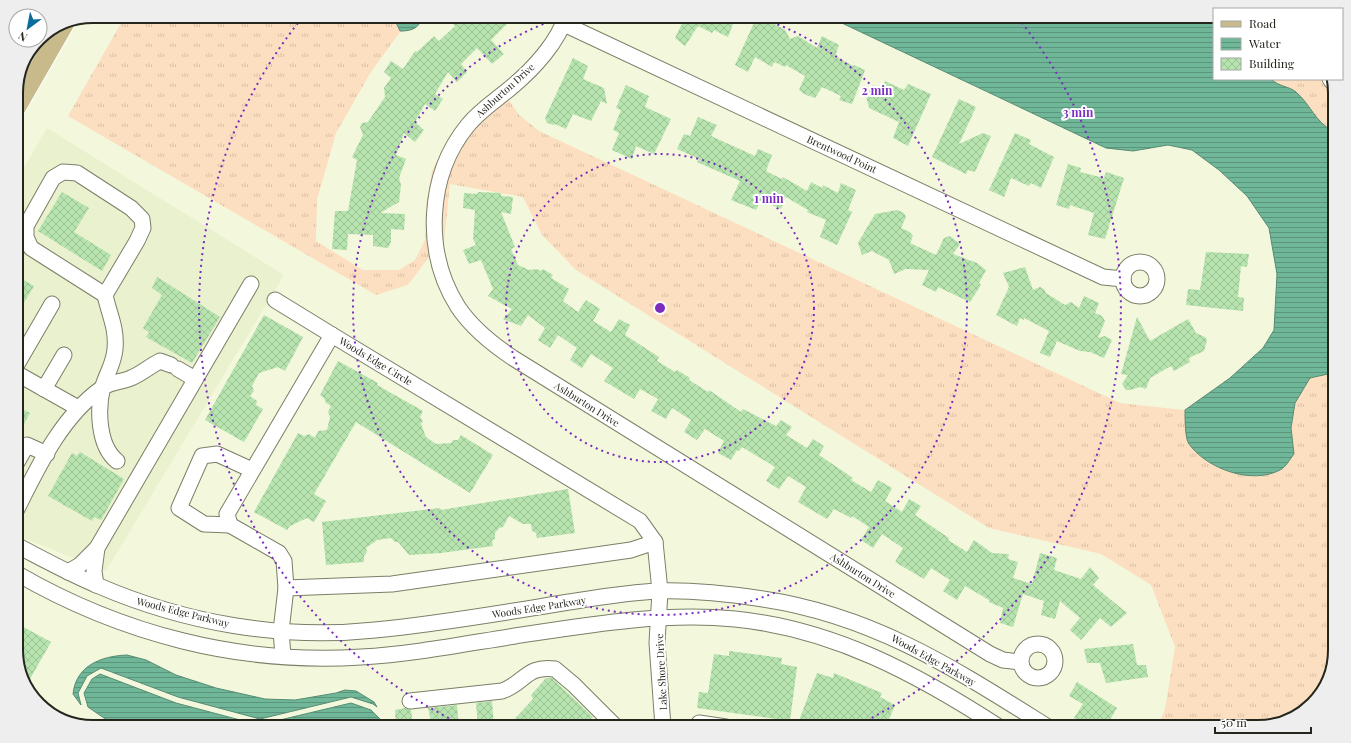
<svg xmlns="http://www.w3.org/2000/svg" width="1351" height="743" viewBox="0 0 1351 743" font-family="'Playfair Display',serif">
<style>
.built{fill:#eaf1ce}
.grass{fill:url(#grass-tufts)}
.water{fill:url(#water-rules);stroke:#588c73}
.building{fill:url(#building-cross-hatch)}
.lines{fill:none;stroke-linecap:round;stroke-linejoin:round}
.minor-casing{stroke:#7a7f67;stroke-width:17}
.major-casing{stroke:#fff;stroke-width:21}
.minor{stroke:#fff;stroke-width:15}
.major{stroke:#c8ba8b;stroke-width:19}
.ring{fill:none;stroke:#7b2cbf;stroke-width:2;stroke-dasharray:2 4}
.labels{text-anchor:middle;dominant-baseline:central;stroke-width:4;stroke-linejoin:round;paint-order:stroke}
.street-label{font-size:10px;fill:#24261c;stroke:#fff}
.rim{fill:none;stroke:#24261c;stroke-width:2}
.centre{fill:#7b2cbf;stroke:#fff;stroke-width:2}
.ring-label{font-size:12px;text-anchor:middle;font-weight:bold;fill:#7b2cbf;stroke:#fff;stroke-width:4;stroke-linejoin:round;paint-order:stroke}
</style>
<defs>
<pattern id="grass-tufts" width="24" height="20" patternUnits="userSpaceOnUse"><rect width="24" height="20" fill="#fcdfc0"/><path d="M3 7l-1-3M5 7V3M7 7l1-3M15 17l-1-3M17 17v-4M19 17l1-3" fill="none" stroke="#d8bfa4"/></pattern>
<pattern id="water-rules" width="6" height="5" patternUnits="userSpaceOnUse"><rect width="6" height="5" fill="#6fb798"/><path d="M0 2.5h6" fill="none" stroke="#5b957b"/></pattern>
<pattern id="building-cross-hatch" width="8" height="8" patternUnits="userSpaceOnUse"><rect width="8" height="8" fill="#b6e3ae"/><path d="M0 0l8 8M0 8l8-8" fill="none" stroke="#9cc395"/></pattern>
</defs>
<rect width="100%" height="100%" fill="#f3f8dd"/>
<polygon class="built" points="47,128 284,275 106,571 16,535 16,181"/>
<path class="grass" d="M125 16H423C419 28 413 31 400 32L371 72 336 133 317 200 316 241 363 270H399L415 260 425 240 426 206 432 171 451 134 481 101 499 86 519 115 539 131 1120 403 1184 410 1230 378 1263 348 1274 330 1277 274 1269 228 1247 196 1219 170 1192 150 1168 145 1133 151 1106 148 827 16H1214V79H1332L1335 88V651L1325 688 1297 717 1259 727H1157L1165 709 1175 647 1151 585 1101 554 989 528 576 270 542 235 523 197 450 184 444 242 430 256 408 285 376 295 68 116Z"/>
<g class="water">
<path d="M393 16H423C419 28 413 31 400 31Z"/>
<path d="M827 16H1214V79H1271C1279 87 1289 86 1296 92 1310 104 1315 121 1331 130L1335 140V376L1328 374 1310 378 1295 403 1291 428 1294 454C1290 459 1286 467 1280 470 1252 485 1207 469 1189 444 1185 439 1185 418 1185 410L1230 378 1263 348 1274 330 1277 274 1269 228 1247 196 1219 170 1192 150 1168 145 1133 151 1106 148Z"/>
<path d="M127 655 146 660 176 675 216 688 265 699 295 700 336 693 345 690 356 691 374 702 377 707 373 704 351 697 260 719 178 697 101 668 87 676 78 693 81 705 73 694C76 665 102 656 127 655Z"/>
<polygon points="100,674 176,703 259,725 351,703 371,710 383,722 384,727 117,727 88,707 84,693 92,679"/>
</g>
<g class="building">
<polygon points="446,16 515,16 491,40 504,54 492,64 477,48 461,64 467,72 457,82 448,72 435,94 443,99 435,111 425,104 415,122 424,130 415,142 404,133 396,155 406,159 399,178 401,185 399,202 380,213 405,214 404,230 391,229 391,242 388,248 373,246 373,235 348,234 347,250 332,249 335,211 348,211 357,160 352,157 363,135 360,127 362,123 368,122 385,97 384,88 391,78 384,72 391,61 403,69 415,51 417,52 434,36 439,41 455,26"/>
<polygon points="677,16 736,16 728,37 714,30 712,33 698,26 685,46 675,38 684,19"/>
<polygon points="757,16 770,16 769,21 785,30 790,39 798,36 817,48 822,36 839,45 835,56 853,66 854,65 865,70 852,104 839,100 841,96 822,87 815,98 804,94 799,90 805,76 786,65 785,67 774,62 772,67 755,57 748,72 735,65"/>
<polygon points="573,58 588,66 583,79 604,88 607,104 601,101 591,121 573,114 566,129 555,124 553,125 547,123 545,118"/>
<polygon points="885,81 904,90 908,84 931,94 908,146 893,138 899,122 869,108 864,87 879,93"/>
<polygon points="626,85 649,96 645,107 671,119 654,154 636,146 632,159 612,150 619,133 613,130 621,110 616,108"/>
<polygon points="959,99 976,107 959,144 983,133 991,136 975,172 968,170 966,174 932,157"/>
<polygon points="698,117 717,125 711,136 755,156 758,149 772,155 766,171 782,179 783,177 807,191 811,182 822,188 823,185 838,193 841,183 856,190 848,210 852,212 837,245 820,237 826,220 807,212 808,210 786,197 781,209 761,200 756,210 731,200 740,181 697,162 699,159 677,149 684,134 690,136"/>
<polygon points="1015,133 1031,140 1029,144 1054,157 1041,188 1031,183 1029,186 1011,178 1004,197 989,190"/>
<polygon points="1068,164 1081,168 1080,172 1104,178 1106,172 1124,178 1105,239 1088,235 1094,213 1070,205 1069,209 1056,205"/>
<polygon points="62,192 89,208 74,232 111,255 102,271 38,231"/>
<polygon points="478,192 501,193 501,196 513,197 511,214 501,212 515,247 511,249 518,265 529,270 537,269 541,271 543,269 553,275 551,278 569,289 563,301 578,312 586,300 600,309 593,321 611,332 619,319 630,325 625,335 659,357 657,361 675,372 677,370 690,378 689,380 708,392 709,390 741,412 743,409 776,426 781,420 792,427 786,435 807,448 813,439 824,446 819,455 853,478 851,480 871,492 878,480 892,488 885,501 902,512 909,499 921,506 915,515 949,538 948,540 967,552 974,540 992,553 1009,554 1008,559 1018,562 1013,578 1032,584 1040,553 1057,558 1054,570 1081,579 1090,567 1099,578 1093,585 1127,613 1111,627 1100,618 1081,640 1070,630 1080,618 1060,601 1055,619 1041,615 1044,601 1023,594 1013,627 1000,623 1003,608 989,602 989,600 965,586 957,600 943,591 950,580 931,568 924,579 895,562 903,548 882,534 873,548 861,540 869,527 852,516 851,518 834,509 827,519 798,502 806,487 788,476 779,489 766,481 775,467 742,447 739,451 737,450 731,460 718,453 724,441 705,429 697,440 684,432 691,420 672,408 666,419 651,411 658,399 640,389 634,399 604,381 613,368 591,354 582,368 570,360 577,348 558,335 550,348 538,340 545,328 528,315 521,326 503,319 512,309 488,296 493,289 481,260 469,264 463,250 476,245 473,239 475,210 463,208 464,193 477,194"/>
<polygon points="897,210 904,213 906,217 901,228 910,232 913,236 910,243 936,255 944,238 950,236 960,244 953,254 977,263 986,270 979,283 981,285 970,302 938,287 936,292 922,285 929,270 906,269 894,274 889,260 872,251 862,255 858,243 875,214"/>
<polygon points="1206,252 1249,254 1247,267 1241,266 1238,297 1244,298 1243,311 1186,305 1188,289 1200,290"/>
<polygon points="1025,267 1033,290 1040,287 1044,289 1046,293 1065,305 1071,302 1079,308 1084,296 1099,303 1095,313 1102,316 1105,321 1098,338 1105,336 1112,340 1104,358 1090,352 1080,351 1057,341 1050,357 1040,353 1049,331 1024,318 1024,320 1020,318 1017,326 996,315 1009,287 1003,273"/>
<polygon points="16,276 34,286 16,316"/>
<polygon points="157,277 220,317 192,363 146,337 149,332 143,328 162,295 152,288"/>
<polygon points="264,315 303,337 285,371 278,367 259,373 252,386 254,391 250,396 257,401 256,405 263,409 244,442 205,420"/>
<polygon points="1137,317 1150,341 1188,319 1196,333 1205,337 1207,340 1204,351 1189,358 1190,362 1174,371 1171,366 1150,378 1146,389 1140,387 1130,390 1126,390 1122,384 1128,375 1121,374"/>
<polygon points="338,361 378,383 377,385 423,411 420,417 423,421 421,424 426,437 436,444 451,443 453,440 458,440 461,435 493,455 470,493 356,422 314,494 326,501 314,522 307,518 290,526 287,530 254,512 298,433 304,436 309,434 315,438 318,431 327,430 330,417 328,412 331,406 326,403 324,398 320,395"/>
<polygon points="16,406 30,413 16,439"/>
<polygon points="80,452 124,479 101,520 94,517 92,521 48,496 72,453 77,456"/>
<polygon points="568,489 575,533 537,538 536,533 532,531 531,524 523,524 509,516 503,527 499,528 495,533 495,539 492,540 493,546 441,553 409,555 398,542 395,542 391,538 377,540 366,548 367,552 364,556 364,562 326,565 322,522 440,508 441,510"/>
<polygon points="16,623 51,642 26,686 16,655"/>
<polygon points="1133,644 1137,665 1146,665 1148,677 1106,683 1100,663 1087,663 1084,649"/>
<polygon points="729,651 782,658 781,664 797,667 790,721 697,708 699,692 708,693 714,654 729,656"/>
<polygon points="817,673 833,678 834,673 882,693 880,697 895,705 886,727 806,727 798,723"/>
<polygon points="546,678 552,678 593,717 584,727 507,727 533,699 531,695"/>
<polygon points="1077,682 1117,708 1110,720 1120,727 1088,727 1074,718 1083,704 1069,696"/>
<polygon points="492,701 494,727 478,727 476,703"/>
<polygon points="457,705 459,727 432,727 428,708"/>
<polygon points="405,708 411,710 413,727 396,727 395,710"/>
</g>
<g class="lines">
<defs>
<g id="minor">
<path d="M566 16C558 42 534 68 514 85 498 99 481 109 468 125 427 175 423 252 458 307 472 328 492 344 513 358L990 654 1003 660 1020 662"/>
<polyline points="564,24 1103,277 1123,279"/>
<polyline points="1330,79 1334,84"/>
<circle cx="1140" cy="279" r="17"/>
<path d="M105 295 31 248 26 237V226L53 178 63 172 77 173 131 208 142 219 143 228 137 241 105 295C109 314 117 328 115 349 114 363 107 373 103 386 97 409 98 446 117 461"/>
<polyline points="275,300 332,335"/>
<polyline points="16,366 52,304"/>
<polyline points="178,369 195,379"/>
<polyline points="16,373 78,408"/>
<polyline points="44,389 64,355"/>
<polyline points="16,464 27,445 47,454"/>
<path d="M16 511C38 467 61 417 102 388 110 382 122 382 131 378 141 374 150 366 160 361L171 365"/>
<polyline points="230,525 204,524 179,508 202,456 217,454 252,470"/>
<path d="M16 545C43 559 70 574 99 586 185 623 281 640 375 630 438 624 501 613 563 603 595 598 628 592 660 591 694 590 729 594 763 599 875 616 955 669 1048 727"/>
<polyline points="97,548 251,284"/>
<polyline points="68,572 80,565 97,548 94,571 96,585"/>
<path d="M16 573C121 634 240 665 361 657 413 654 464 644 515 636 587 625 661 612 735 619 834 629 917 674 999 727"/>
<polyline points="286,588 392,584 631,550 655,542"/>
<circle cx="1038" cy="661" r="17"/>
<polyline points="283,656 281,631 286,588 284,561 279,553 230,525 227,514 332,335 640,521 655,542 660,591 657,643 663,727"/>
<path d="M410 701 502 691C525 683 526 665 555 669L574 685 616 727"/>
<polyline points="699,723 726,727"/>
</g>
<polyline id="major" points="16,108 66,21"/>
</defs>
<use href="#minor" class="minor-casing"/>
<use href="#major" class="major-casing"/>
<use href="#minor" class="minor"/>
<use href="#major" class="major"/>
</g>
<g class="ring">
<circle cx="660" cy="308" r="154"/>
<path d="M755 16A307 307 0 1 1 565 16"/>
<path d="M465 726A461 461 0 0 1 302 18M1018 18A461 461 0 0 1 855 726"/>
</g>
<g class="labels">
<g class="street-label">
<text transform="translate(505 90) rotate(-42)">Ashburton Drive</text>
<text transform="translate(842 154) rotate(25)">Brentwood Point</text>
<text transform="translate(376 361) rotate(31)">Woods Edge Circle</text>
<text transform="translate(587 404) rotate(32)">Ashburton Drive</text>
<text transform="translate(863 575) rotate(32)">Ashburton Drive</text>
<text transform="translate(539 607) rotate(-9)">Woods Edge Parkway</text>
<text transform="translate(183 612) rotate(14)">Woods Edge Parkway</text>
<text transform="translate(934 660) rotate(29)">Woods Edge Parkway</text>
<text transform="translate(661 672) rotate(-93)">Lake Shore Drive</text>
</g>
</g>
<path d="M0 0H1351V743H0ZM93 23H1258A70 70 0 0 1 1328 93V650A70 70 0 0 1 1258 720H93A70 70 0 0 1 23 650V93A70 70 0 0 1 93 23Z" fill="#edeeed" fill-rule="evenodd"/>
<path class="rim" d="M93 23H1258A70 70 0 0 1 1328 93V650A70 70 0 0 1 1258 720H93A70 70 0 0 1 23 650V93A70 70 0 0 1 93 23Z"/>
<circle cx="660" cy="308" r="6" class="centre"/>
<g class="ring-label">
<text x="877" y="95">2 min</text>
<text x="1078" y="117">3 min</text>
<text x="769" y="203">1 min</text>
</g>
<rect x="1213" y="8" width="130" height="72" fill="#ffffff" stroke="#a7a8a4"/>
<rect x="1221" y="21" width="20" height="6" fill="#c8ba8b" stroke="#a7a8a4"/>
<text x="1249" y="28" font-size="12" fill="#24261c">Road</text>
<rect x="1221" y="38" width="20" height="12" fill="url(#water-rules)" stroke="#a7a8a4"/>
<text x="1249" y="48" font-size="12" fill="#24261c">Water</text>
<rect x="1221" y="58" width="20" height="12" fill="url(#building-cross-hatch)" stroke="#a7a8a4"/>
<text x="1249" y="68" font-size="12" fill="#24261c">Building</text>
<g transform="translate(28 28) rotate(212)"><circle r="19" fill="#ffffff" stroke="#a7a8a4"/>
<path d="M0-3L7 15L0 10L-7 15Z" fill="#0a6c9a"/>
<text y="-6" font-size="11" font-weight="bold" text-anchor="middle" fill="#24261c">N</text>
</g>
<path d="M1215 727v6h96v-6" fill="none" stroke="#24261c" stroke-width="2"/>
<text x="1221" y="727" font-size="12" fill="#24261c" stroke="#ffffff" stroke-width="3" paint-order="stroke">50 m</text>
</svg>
